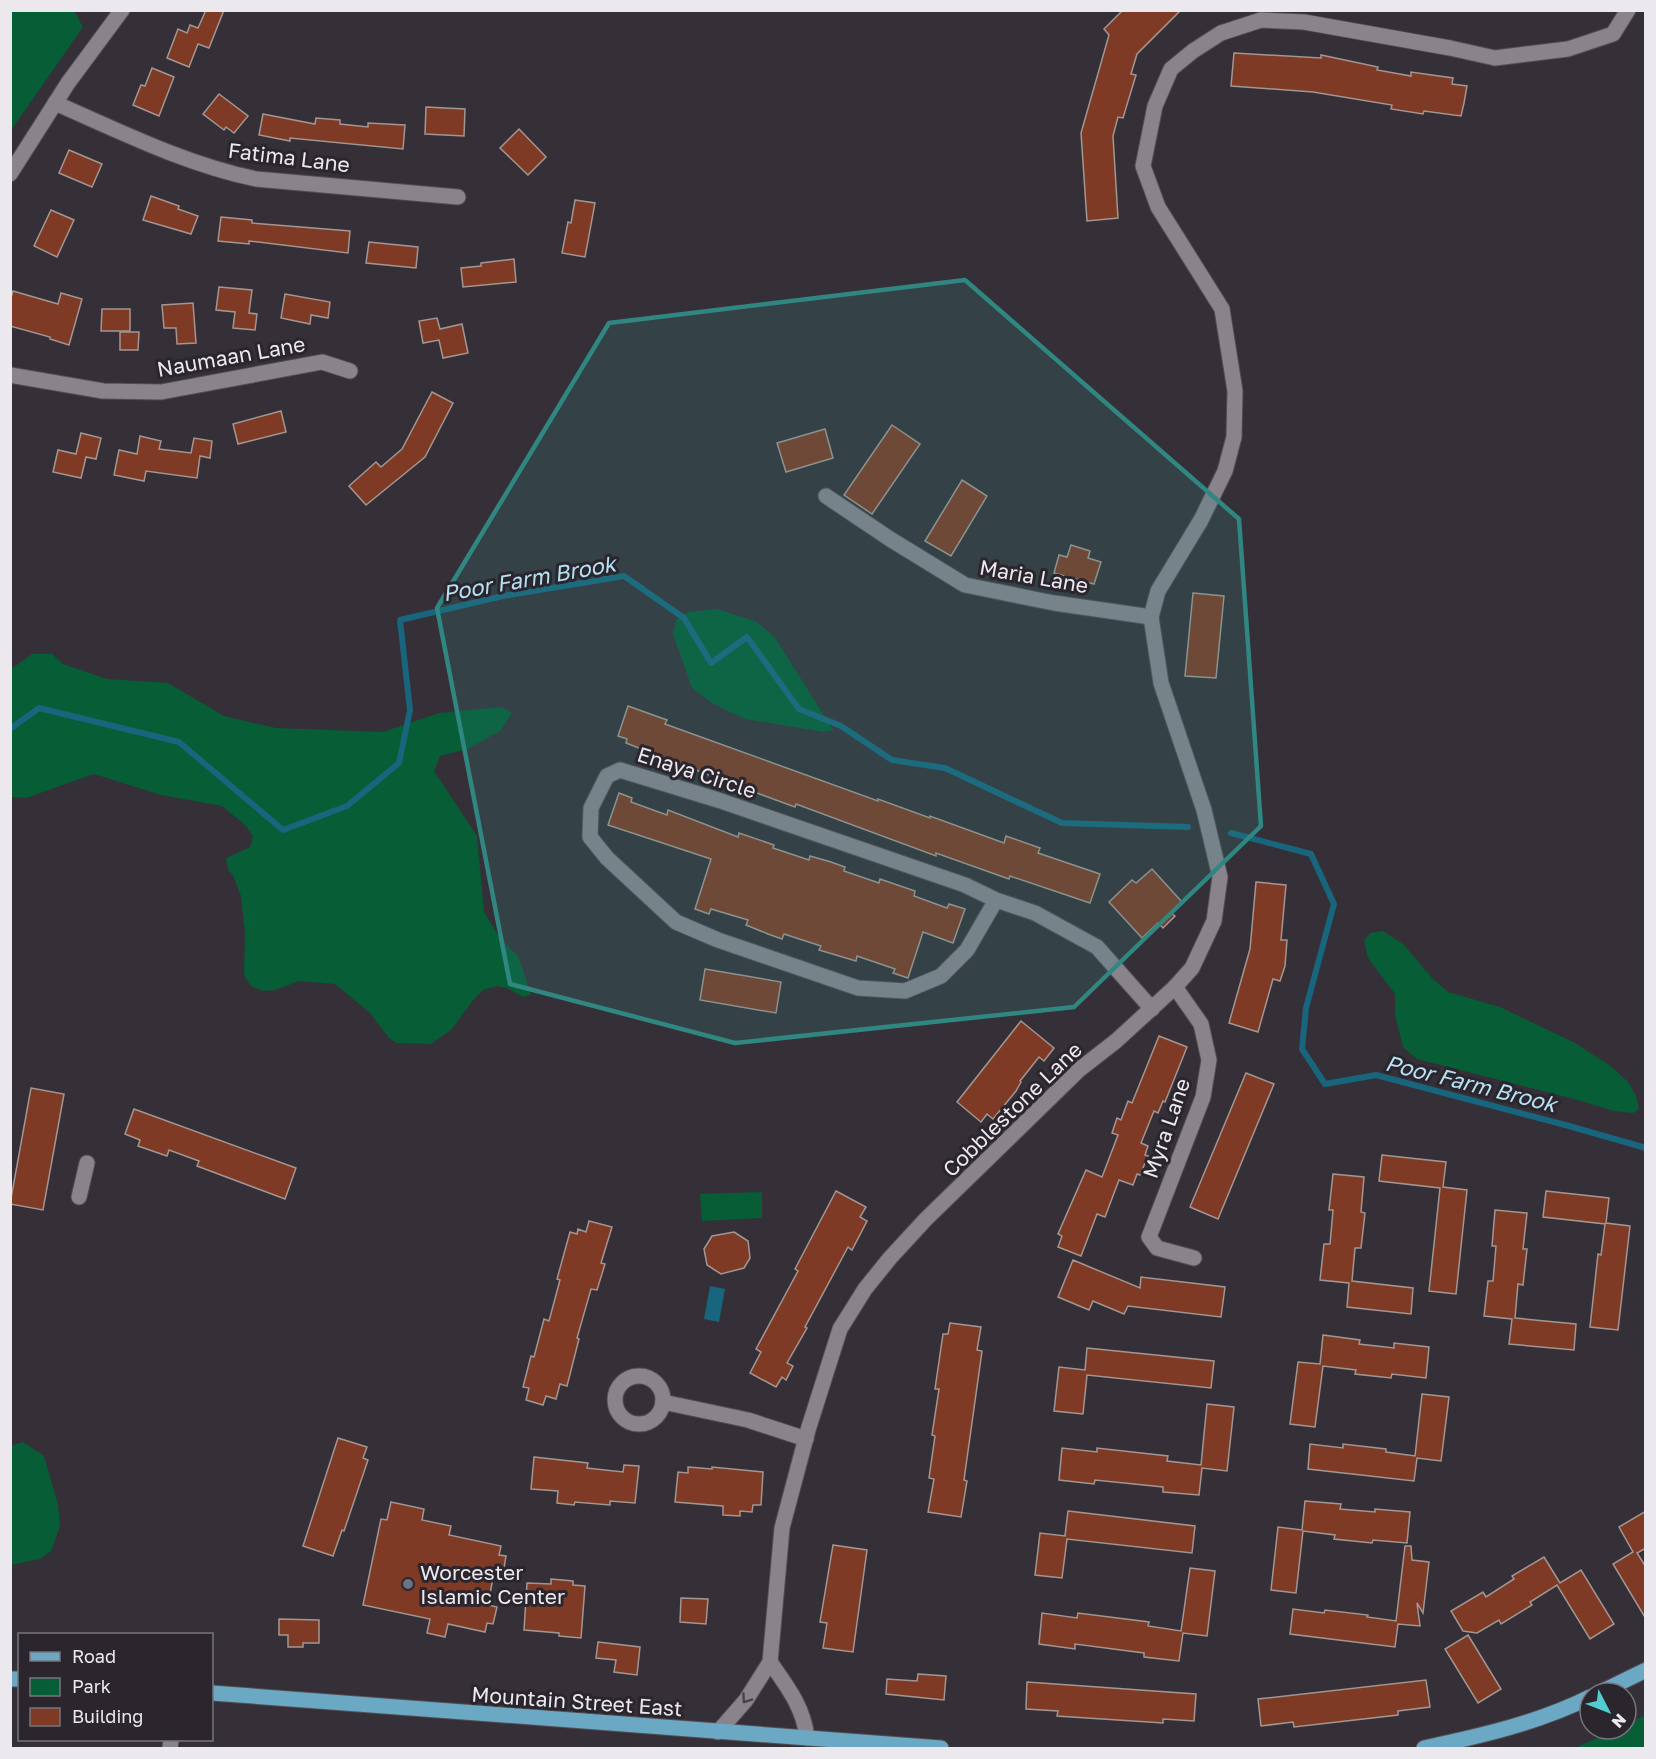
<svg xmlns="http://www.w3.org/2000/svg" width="1656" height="1759" viewBox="0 0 1656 1759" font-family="'Golos Text',sans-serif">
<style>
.green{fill:#065d36}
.water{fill:#18657e}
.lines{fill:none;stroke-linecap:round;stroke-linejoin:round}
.stream{stroke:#18657e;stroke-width:6}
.building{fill:#7f3a25;stroke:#a29692;stroke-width:1.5}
.minor-casing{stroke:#534e56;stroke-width:17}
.major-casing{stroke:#534e56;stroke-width:17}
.minor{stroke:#89838c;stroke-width:15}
.major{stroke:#6ba8c3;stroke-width:15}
.oneway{stroke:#47424a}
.marked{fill:#308781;fill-opacity:0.2;stroke:#308781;stroke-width:4.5;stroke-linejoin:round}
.worship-dot{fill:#6b7280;stroke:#2b262e;stroke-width:2}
.labels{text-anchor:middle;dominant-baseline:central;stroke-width:6;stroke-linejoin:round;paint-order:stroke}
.street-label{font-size:21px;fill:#ece9ee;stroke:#2b262e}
.poi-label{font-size:21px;fill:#ece9ee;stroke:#2b262e;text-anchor:start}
.water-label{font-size:22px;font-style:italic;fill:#b5e1f3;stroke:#2b262e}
</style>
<rect width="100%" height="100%" fill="#353038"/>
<g class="green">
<polygon points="11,10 74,11 83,27 11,130"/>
<polygon points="717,609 757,622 776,639 833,730 824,732 745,719 712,703 692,688 673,634 676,620 688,612"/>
<polygon points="32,654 52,654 63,664 107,679 168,683 224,716 276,728 383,732 439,713 501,707 512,713 500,731 467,749 440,756 434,771 477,836 484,912 501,940 518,956 531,995 523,997 507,988 497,986 483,990 474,999 451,1030 431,1044 397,1043 389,1038 370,1013 335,984 299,981 275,990 263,991 251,986 244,975 245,933 241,896 233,875 228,870 226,858 250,847 253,837 246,826 222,806 161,795 94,774 26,798 11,797 11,669"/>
<polygon points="1383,931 1403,944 1433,979 1448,992 1500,1007 1575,1043 1612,1067 1629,1083 1636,1096 1639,1109 1633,1113 1614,1111 1574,1099 1417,1059 1403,1047 1395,1015 1395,994 1368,958 1364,940 1370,933"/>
<polygon points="762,1192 762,1218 702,1221 700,1194"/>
<polygon points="23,1442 44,1456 58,1505 60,1526 51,1551 40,1559 11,1565 11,1446"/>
<polygon points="1645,1715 1645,1748 1575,1748 1617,1729 1626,1729 1626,1725"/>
</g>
<polygon class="water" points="710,1286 725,1289 719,1322 704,1319"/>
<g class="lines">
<g class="stream">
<polyline points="10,729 39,708 179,742 283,830 347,806 399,763 410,710 400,620 503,596 624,576 684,618 711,663 747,637 799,709 841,726 892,760 945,768 1062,823 1188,827"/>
<polyline points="1231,833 1311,854 1334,904 1306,1008 1302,1049 1325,1084 1376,1075 1569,1126 1646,1148"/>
</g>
</g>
<g class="building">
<polygon points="206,10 224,10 209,48 198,44 189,67 167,58 178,29 187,33 190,25 198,28"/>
<polygon points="1123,10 1181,10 1137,54 1131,74 1136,75 1123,118 1118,117 1113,136 1118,218 1087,221 1081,133 1109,35 1104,29"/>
<polygon points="1234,53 1321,58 1321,55 1378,67 1377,70 1411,76 1411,72 1453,78 1452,84 1467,86 1464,103 1461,116 1424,111 1423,114 1391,109 1392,105 1313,92 1231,86"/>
<polygon points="152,68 174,77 159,116 133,105 141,85 145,86"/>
<polygon points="219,94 248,116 234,133 226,127 224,130 203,114"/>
<polygon points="426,107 465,109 464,136 425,134"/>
<polygon points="263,114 315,124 316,118 340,120 340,124 368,127 368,123 405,125 403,149 290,138 290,141 259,135"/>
<polygon points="519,129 546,157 528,175 500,148"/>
<polygon points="69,150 102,164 92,187 59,173"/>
<polygon points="151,196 179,206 178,209 198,216 191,234 143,220"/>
<polygon points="575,200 595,203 585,257 562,253 568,222 571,223"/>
<polygon points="51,210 74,220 57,257 34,246"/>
<polygon points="221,217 252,220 252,223 350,231 348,253 249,241 249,244 218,241"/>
<polygon points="369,242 418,247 416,268 366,263"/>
<polygon points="514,259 516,282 463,287 461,268 481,266 481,263"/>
<polygon points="219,287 252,290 249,313 257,314 255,330 233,328 235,312 216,310"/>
<polygon points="13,291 58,304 61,293 82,299 69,345 50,339 50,337 10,326 10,301"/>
<polygon points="285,294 330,302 328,318 311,315 310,324 281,318"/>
<polygon points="193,303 196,343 177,344 176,328 164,328 162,305"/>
<polygon points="102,309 130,309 130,331 101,331"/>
<polygon points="437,318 440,329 462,324 468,353 443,358 439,340 423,343 419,321"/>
<polygon points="120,332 139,332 138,350 120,350"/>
<polygon points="432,392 453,403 425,457 366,505 349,486 376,462 381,467 402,449"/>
<polygon points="281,411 286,432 238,444 233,424"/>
<polygon points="892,425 920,444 872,514 844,495"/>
<polygon points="825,429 833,458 786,472 777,443"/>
<polygon points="81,433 101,438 96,459 86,457 81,478 53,472 58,450 76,454"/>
<polygon points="140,436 161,441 159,449 191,453 194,438 212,441 210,458 200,456 197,478 146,471 144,481 114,475 119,450 137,454"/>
<polygon points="962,480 987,496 951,556 925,541"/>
<polygon points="1071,545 1090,551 1088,558 1101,562 1094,584 1054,573 1059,555 1067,557"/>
<polygon points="1193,593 1224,596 1216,678 1185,676"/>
<polygon points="628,706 667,720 665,724 878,801 878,799 930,818 930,816 1004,843 1006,836 1040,848 1038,853 1100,874 1090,903 1010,876 1009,879 936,853 936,856 796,804 795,807 727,782 626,743 627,739 618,736"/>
<polygon points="619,793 632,798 631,802 667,815 668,810 738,837 739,833 774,845 773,848 809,860 810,856 831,862 845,867 844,871 879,883 880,879 915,891 914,896 947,908 949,904 965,909 953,943 923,932 908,978 893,973 895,969 857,956 856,961 819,950 821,946 784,934 782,939 768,934 746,925 748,920 711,909 709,914 695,909 711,859 608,825"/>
<polygon points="1152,869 1182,902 1171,913 1175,916 1163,928 1158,923 1142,938 1109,902 1132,880 1136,883"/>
<polygon points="1256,882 1286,885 1281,940 1287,940 1285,966 1280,981 1273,979 1258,1032 1229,1023 1250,949"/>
<polygon points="705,969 781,982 776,1013 700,1000"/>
<polygon points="1021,1021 1054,1048 1044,1061 1039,1057 1020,1081 1021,1082 1016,1091 993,1119 987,1114 981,1122 957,1102"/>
<polygon points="1159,1036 1187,1047 1165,1102 1163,1101 1158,1113 1154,1111 1141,1143 1148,1146 1145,1155 1148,1156 1140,1175 1137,1174 1133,1185 1119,1180 1105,1217 1097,1214 1081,1256 1058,1247 1062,1236 1058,1234 1086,1170 1102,1177 1118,1135 1112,1133 1117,1118 1121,1120 1128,1101 1132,1103"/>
<polygon points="1246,1073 1274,1084 1218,1219 1190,1207"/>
<polygon points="31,1088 64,1094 43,1210 10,1204"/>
<polygon points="134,1109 296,1168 285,1199 197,1166 199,1161 169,1150 167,1156 138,1146 140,1140 125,1134"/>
<polygon points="1382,1155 1446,1162 1443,1187 1467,1190 1456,1294 1429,1291 1440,1188 1379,1181"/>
<polygon points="1333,1174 1364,1177 1361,1212 1365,1213 1361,1248 1355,1248 1352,1281 1413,1288 1411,1314 1347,1307 1349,1283 1320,1280 1324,1244 1330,1244 1333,1210 1329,1210"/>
<polygon points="836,1191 866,1207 860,1217 867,1221 852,1250 848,1247 805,1327 807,1328 787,1363 793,1366 786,1380 782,1377 776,1387 750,1373 761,1352 756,1349 798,1271 795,1269"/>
<polygon points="1546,1191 1609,1198 1606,1223 1630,1226 1618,1330 1590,1327 1598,1254 1601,1255 1605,1224 1543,1217"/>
<polygon points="1495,1210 1527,1213 1523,1249 1527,1249 1523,1285 1518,1284 1515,1318 1576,1324 1574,1350 1509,1344 1512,1319 1484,1316 1488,1281 1493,1281 1496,1246 1492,1246"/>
<polygon points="589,1221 612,1227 601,1263 605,1264 597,1290 591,1289 577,1338 579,1339 567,1386 560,1384 556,1399 546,1396 543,1405 526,1400 529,1388 523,1387 531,1356 534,1357 544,1319 549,1321 560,1280 557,1279 570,1232 577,1234 578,1229 586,1232"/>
<polygon points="734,1232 748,1241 750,1258 744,1268 721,1274 707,1265 704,1249 712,1236"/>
<polygon points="1073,1260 1140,1288 1141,1277 1225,1287 1221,1317 1128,1306 1124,1314 1093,1301 1089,1310 1058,1297"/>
<polygon points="950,1323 981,1327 977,1350 982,1351 964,1480 967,1481 961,1517 928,1512 934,1479 929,1478 935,1436 932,1435 939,1389 935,1389 943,1334 948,1334"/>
<polygon points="1323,1335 1360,1340 1359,1344 1394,1348 1394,1343 1429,1347 1426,1378 1392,1374 1391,1378 1355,1374 1356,1370 1323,1366 1315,1427 1290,1424 1298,1362 1320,1364"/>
<polygon points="1087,1348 1214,1361 1211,1388 1087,1375 1083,1414 1054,1411 1059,1367 1085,1370"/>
<polygon points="1422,1394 1449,1397 1441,1461 1417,1458 1414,1481 1308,1469 1310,1444 1343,1448 1343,1444 1386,1449 1386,1452 1415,1456"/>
<polygon points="1207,1404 1234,1407 1227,1471 1202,1468 1199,1495 1163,1492 1163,1487 1095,1480 1094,1484 1059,1480 1062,1448 1097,1452 1097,1448 1168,1456 1167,1461 1201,1465"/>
<polygon points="338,1438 367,1447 363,1458 368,1460 344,1531 342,1530 333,1556 303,1546"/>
<polygon points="534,1457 588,1463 587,1468 623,1472 624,1465 639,1466 635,1503 610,1501 610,1505 575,1502 574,1505 557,1503 558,1491 531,1489"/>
<polygon points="688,1467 712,1469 712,1467 763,1472 761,1505 753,1505 752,1512 740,1511 740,1516 723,1515 723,1506 675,1502 678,1472 688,1473"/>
<polygon points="1305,1501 1341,1504 1340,1509 1375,1512 1375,1509 1410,1512 1407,1543 1373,1540 1372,1543 1334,1539 1335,1535 1303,1531 1296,1593 1271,1590 1278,1527 1302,1530"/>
<polygon points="391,1502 424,1509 422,1520 451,1526 449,1535 501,1546 499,1555 506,1556 503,1574 494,1572 488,1605 497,1607 493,1624 487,1623 485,1632 448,1624 445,1637 427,1633 430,1619 363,1605 381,1519 387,1520"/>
<polygon points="1068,1511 1195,1526 1192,1553 1067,1539 1062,1578 1035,1575 1040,1533 1065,1536"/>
<polygon points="1646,1511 1646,1548 1637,1553 1646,1567 1646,1619 1613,1564 1633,1552 1619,1527"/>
<polygon points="833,1545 867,1550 853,1652 823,1648 827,1623 820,1622"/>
<polygon points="1405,1546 1411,1546 1412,1560 1429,1562 1423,1613 1417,1603 1420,1626 1398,1624 1395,1647 1290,1634 1293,1609 1324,1613 1325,1610 1368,1615 1367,1617 1396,1621"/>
<polygon points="1544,1557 1560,1583 1581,1570 1614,1624 1590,1639 1557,1585 1530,1602 1532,1605 1501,1624 1499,1620 1477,1633 1463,1631 1451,1611 1483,1592 1486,1597 1514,1579 1512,1576"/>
<polygon points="1190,1568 1215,1571 1207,1636 1183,1633 1179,1661 1144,1657 1144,1653 1075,1644 1075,1649 1039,1644 1042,1613 1077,1618 1078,1613 1149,1622 1148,1626 1181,1631"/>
<polygon points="551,1579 573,1581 573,1585 585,1586 581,1638 559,1636 559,1633 524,1630 527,1583 551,1584"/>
<polygon points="681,1598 708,1599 706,1624 680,1622"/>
<polygon points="279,1619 319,1620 319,1643 303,1643 303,1647 288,1647 288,1635 279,1635"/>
<polygon points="1468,1635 1501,1689 1478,1703 1445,1649"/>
<polygon points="598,1642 640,1647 637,1675 614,1672 616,1660 596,1658"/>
<polygon points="918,1674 946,1676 944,1700 886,1694 887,1679 917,1681"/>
<polygon points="1426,1680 1430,1707 1398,1711 1398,1715 1294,1727 1293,1722 1261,1726 1258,1699"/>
<polygon points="1027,1682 1196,1694 1194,1721 1163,1719 1163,1723 1057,1716 1058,1711 1026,1709"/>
</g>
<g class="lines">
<defs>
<g id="minor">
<path d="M55 103C121 132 185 164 256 179L458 197"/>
<polyline points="10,174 68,83 122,10"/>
<polyline points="10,375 103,391 161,392 322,362 350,371"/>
<polyline points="826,496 890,539 965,585 1054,603 1151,617"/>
<polyline points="996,900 967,950 941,976 905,991 858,988 718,940 676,922 607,858 590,837 591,808 607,776 620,770 718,800 965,885 996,900 1035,913 1097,947 1152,1009"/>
<polyline points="1175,987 1201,1024 1209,1060 1203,1097 1149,1237 1157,1248 1194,1258"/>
<polyline points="79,1197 87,1163"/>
<circle cx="639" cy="1400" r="24"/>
<polyline points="663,1402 748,1420 806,1439"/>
<path d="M770 1662C787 1686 804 1708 807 1738"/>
<polyline points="718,1732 746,1700 770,1662 782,1528 808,1430 840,1329 865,1289 890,1258 926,1219 1080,1069 1116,1041 1175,987 1192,968 1214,921 1220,877 1204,810 1161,683 1151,617 1158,591 1201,520 1225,471 1234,437 1235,391 1222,309 1158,207 1143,166 1155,106 1171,69 1193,51 1221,33 1261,20 1304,22 1450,48 1495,58 1568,49 1613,34 1628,10"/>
<polyline points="170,1748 171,1740"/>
</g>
<g id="major">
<polyline points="10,1679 20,1679"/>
<polyline points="212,1693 941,1748"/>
<polyline points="1599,1693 1646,1670"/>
<path d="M1424 1748C1480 1736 1538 1723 1590 1697"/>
</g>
</defs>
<use href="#minor" class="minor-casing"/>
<use href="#major" class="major-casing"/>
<use href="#minor" class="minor"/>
<use href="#major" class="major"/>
</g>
<defs><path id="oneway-chevron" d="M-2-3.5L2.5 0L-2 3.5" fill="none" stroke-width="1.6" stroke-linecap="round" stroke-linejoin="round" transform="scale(1.5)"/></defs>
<use class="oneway" href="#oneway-chevron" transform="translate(746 1699) rotate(125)"/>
<path class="marked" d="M965 280 1239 519 1261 826 1074 1007 735 1043 510 984 437 608 609 323Z"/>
<circle class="worship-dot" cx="408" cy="1584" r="6"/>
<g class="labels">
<g class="street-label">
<text transform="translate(289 157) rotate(7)">Fatima Lane</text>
<text transform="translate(231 356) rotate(-10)">Naumaan Lane</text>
<text transform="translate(1034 576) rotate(10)">Maria Lane</text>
<text transform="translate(697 772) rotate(18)">Enaya Circle</text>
<text transform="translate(1012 1109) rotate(-44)">Cobblestone Lane</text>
<text transform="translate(1166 1128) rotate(-71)">Myra Lane</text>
<text transform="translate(577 1701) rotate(4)">Mountain Street East</text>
</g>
<g class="poi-label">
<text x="420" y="1572">Worcester<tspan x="420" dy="24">Islamic Center</tspan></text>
</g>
<g class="water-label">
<text transform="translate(529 578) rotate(-10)">Poor Farm Brook</text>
<text transform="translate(1471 1083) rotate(14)">Poor Farm Brook</text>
</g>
</g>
<rect width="1656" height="1759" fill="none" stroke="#ece9ee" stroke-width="24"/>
<rect x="18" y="1633" width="195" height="108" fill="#2b262e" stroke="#78747b" stroke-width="1.5"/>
<rect x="30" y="1652" width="30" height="9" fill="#6ba8c3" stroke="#78747b" stroke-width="1.5"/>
<text x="72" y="1663" font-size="18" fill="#ece9ee">Road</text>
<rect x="30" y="1678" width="30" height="18" fill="#065d36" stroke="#78747b" stroke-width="1.5"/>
<text x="72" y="1693" font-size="18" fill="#ece9ee">Park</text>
<rect x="30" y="1708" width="30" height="18" fill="#7f3a25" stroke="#78747b" stroke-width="1.5"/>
<text x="72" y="1723" font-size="18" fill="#ece9ee">Building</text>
<g transform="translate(1608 1711) rotate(132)"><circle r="28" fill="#2b262e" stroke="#78747b" stroke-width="1.5"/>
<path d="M0-4.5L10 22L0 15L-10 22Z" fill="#52ccd1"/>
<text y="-9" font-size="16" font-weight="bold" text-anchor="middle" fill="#ece9ee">N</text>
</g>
</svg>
